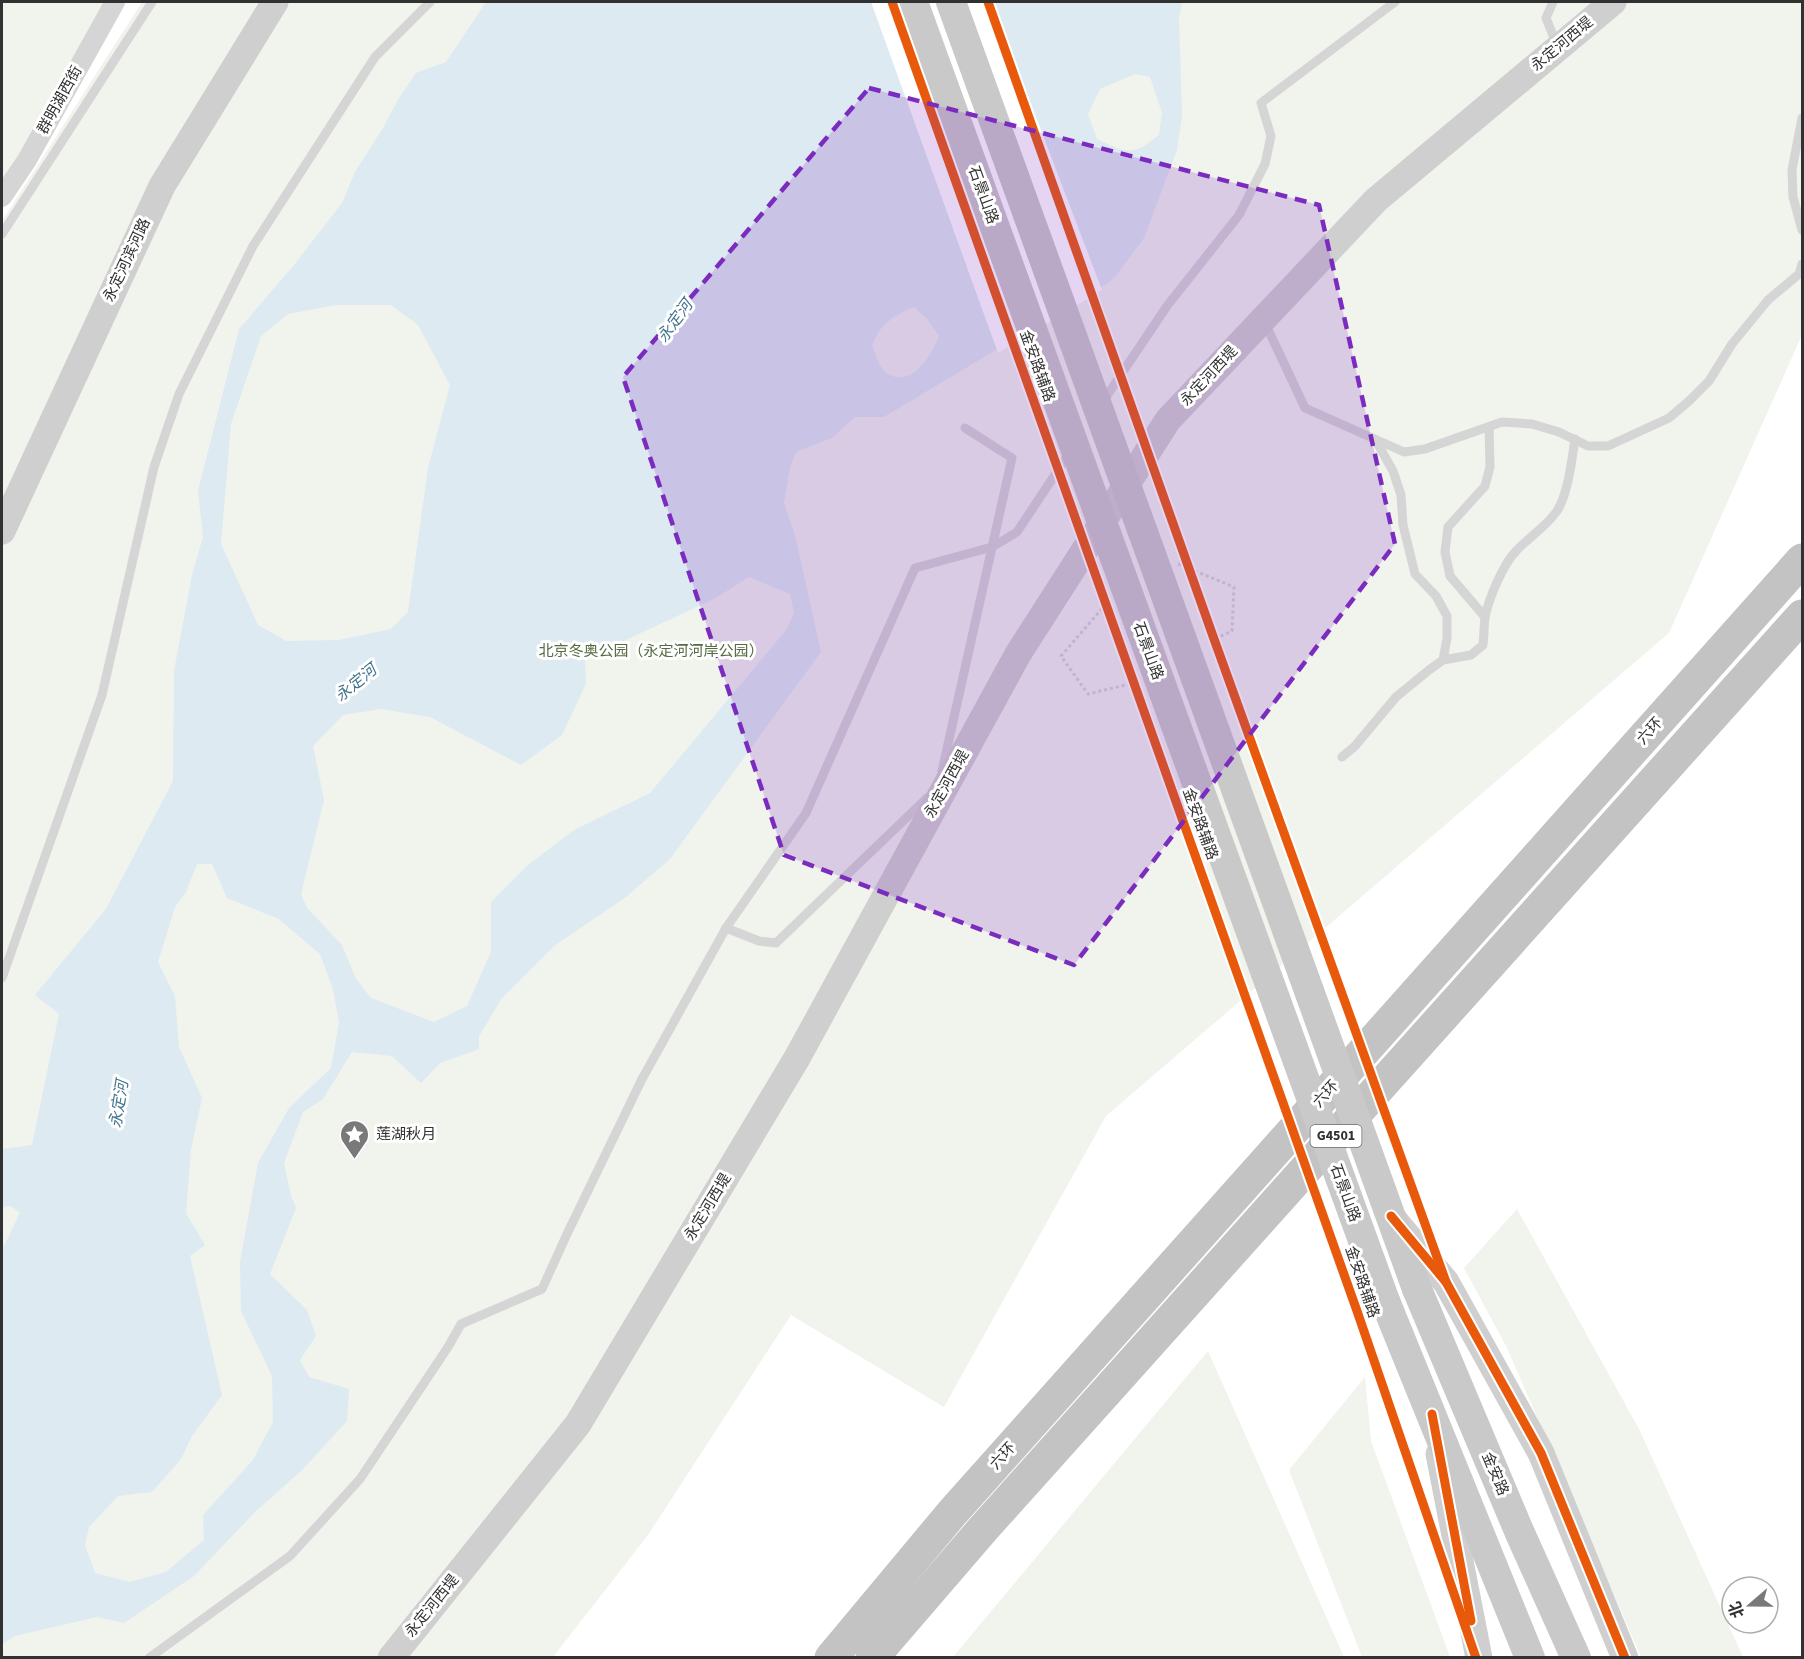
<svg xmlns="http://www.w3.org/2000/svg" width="1804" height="1659" viewBox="0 0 1804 1659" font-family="'Source Sans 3','Noto Sans SC',sans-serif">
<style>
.green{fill:#f1f3ed}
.water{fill:#ddeaf1;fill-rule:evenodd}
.pier{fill:#fff}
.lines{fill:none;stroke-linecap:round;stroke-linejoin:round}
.path{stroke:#d4d4d4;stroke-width:3;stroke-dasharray:3 3;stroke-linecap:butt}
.lane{stroke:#d5d5d5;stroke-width:9}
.street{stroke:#d5d5d5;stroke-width:20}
.secondary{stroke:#cfcfcf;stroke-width:27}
.primary{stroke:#c9c9c9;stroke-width:30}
.highway{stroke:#c3c3c3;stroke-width:33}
.primary-bridge{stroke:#c9c9c9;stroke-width:30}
.cycleway-casing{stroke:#fff;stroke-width:13}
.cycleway{stroke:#e8590c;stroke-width:9}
.marked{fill:#7b2cbf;fill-opacity:0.2;stroke:#7b2cbf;stroke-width:4.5;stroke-dasharray:12 8;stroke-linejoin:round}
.labels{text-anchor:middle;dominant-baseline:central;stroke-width:6;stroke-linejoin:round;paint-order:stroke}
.shield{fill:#fff;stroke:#6f6f6f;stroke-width:1.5}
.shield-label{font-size:14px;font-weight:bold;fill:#313131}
.street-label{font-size:15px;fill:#313131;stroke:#fff}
.park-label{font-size:15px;fill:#566b41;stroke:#fff}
.poi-label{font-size:15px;fill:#313131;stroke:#fff;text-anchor:start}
.water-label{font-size:16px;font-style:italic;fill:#44758f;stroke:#fff}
</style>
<rect width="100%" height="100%" fill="#fff"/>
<g class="green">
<polygon points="2,2 126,2 84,65 2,199"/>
<polygon points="142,2 1802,2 1802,335 1669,633 1106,1116 944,1407 791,1315 648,1535 553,1657 2,1657 2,221"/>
<polygon points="1517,1209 1639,1429 1743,1657 1641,1657 1507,1348 1464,1268"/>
<polygon points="1208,1351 1344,1657 953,1657"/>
<polygon points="1365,1377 1371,1441 1450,1657 1362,1657 1289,1470"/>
</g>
<path class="water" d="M486 2H1182L1179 18 1182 115 1177 150 1144 238 1116 276 1107 284 884 417H855L832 438 796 452 790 468 784 503 795 535 821 652 670 859 626 897 554 946 502 998 479 1036V1049L440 1063 421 1083 392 1056 352 1052 323 1099 303 1112 284 1163 291 1196 296 1208 270 1274 307 1310 316 1336 300 1360 309 1377 349 1389 347 1421 302 1470 255 1512 194 1576 124 1623 97 1617 15 1636 2 1644V1250L20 1213 11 1206 2 1207V1149L32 1145 59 1014 35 995 106 909 173 781 174 671 192 575 203 537 198 491 239 329 294 265 342 203 355 172 383 128 399 98 416 73 446 62ZM1135 74 1150 77 1162 113 1159 135C1132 157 1127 153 1097 139L1088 114 1100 89ZM336 305H391L418 325 450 385 428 468 408 612 391 629 339 640 286 641 258 625 221 544 231 424 261 336 288 314ZM914 307 927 319 939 336C932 354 913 388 888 374 879 369 876 354 872 345 882 322 892 317 914 307ZM749 577 790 594 794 613 786 630 650 793 574 830 528 865 491 902V952L467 1006 434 1022 371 998 356 979 342 945 307 908 301 894 324 800 313 746 343 715 381 709 430 717 521 765 562 735 586 684 585 659 714 599ZM197 864H212L227 898 279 919 320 954 333 989 339 1022 331 1068 289 1108 258 1163 240 1262 241 1311 272 1376 273 1422 253 1460 203 1515 204 1540 166 1572 130 1582 95 1573 85 1545 89 1527 118 1496 152 1492 181 1459 192 1436 222 1395 190 1256 205 1245 186 1213 191 1150 202 1098 179 1047 175 996 158 962 175 907 186 892Z"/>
<polygon class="pier" points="871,2 992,2 1102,290 998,353"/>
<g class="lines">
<g class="path">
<polyline points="1178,564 1234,587 1232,631 1214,639"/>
<polyline points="1106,604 1061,656 1088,694 1134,683"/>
</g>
<g class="lane">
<polyline points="1553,2 1546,18 1557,45"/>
<polyline points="1802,118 1792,170 1793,197 1802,230"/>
<polyline points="2,234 152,2"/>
<polyline points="1265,323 1305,408 1404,452 1425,449 1502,422 1532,424 1559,432 1588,446 1608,446 1669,418 1689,401 1709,381 1732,344 1768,300 1799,274 1802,264"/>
<polyline points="1102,403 1167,306 1239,215 1265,164 1271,136 1261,103 1395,2"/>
<polyline points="1375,439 1393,471 1401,495 1403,525 1415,574 1436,596 1447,616 1447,638 1443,660"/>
<polyline points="1485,617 1450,576 1445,552 1448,527 1485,486 1490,467 1489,427"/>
<path d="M1342 757 1355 746 1396 697 1429 670 1443 660 1471 655 1483 645C1484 636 1484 626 1485 617 1489 598 1503 564 1517 550 1529 537 1546 527 1557 511 1568 494 1572 459 1575 439"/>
<polyline points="942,771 1012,458 965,428"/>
<polyline points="726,928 759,941 776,943 927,798"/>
<polyline points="2,978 102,695 154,467 179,394 253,246 375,57 430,2"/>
<polyline points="149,1658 290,1556 360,1479 448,1347 461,1324 542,1289 567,1234 642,1079 726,928 806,813 915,568 992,547 1017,532 1070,452"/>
</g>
<polyline class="street" points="2,197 27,160 115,2"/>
<g class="secondary">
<polyline points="2,531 162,186 275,2"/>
<polyline points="1395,1221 1446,1282 1541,1453 1625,1658"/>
<polyline points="1439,1454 1479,1658"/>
<polyline points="391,1658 578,1424 797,1058 1018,654 1168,420 1376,200 1613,2"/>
</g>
<g class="primary">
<polyline points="1417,1289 1519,1531 1576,1658"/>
<polyline points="1385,1301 1530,1658"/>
</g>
<g class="highway">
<polyline points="831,1658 952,1513 1802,560"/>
<polyline points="872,1658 983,1529 1802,616"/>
</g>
<g class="primary-bridge">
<polyline points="913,2 1385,1301"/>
<polyline points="951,2 1417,1289"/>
</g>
<defs>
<g id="cycleway">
<polyline points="892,2 1357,1311 1476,1658"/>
<polyline points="988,2 1214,639 1446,1282"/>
<polyline points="1391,1216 1446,1282 1541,1453 1625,1658"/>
<polyline points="1432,1414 1471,1621"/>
</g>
</defs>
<use href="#cycleway" class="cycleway-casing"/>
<use href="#cycleway" class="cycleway"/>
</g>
<path class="marked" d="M869 88 1319 205 1395 544 1074 965 784 855 623 377Z"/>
<defs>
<symbol id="sight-pin" viewBox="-11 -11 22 30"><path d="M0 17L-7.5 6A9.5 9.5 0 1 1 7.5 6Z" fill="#797979" stroke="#fff"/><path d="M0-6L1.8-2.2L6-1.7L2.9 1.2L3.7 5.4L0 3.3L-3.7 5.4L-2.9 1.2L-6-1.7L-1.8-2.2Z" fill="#fff"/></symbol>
</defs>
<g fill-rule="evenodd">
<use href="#sight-pin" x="338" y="1118" width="33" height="45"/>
</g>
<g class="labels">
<rect class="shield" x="1310.5" y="1125" width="51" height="22" rx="4.5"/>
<g class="shield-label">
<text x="1336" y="1136">G4501</text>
</g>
<g class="street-label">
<text transform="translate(1562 44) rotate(-40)">永定河西堤</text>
<text transform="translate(60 100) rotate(-61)">群明湖西街</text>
<text transform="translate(983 195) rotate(70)">石景山路</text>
<text transform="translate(127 260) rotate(-65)">永定河滨河路</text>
<text transform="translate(1037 366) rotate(70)">金安路辅路</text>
<text transform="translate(1209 376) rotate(-47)">永定河西堤</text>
<text transform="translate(1148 651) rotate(70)">石景山路</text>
<text transform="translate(1650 731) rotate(-48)">六环</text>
<text transform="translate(947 784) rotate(-61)">永定河西堤</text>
<text transform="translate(1200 824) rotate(70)">金安路辅路</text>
<text transform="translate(1326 1094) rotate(-48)">六环</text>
<text transform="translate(1345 1193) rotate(70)">石景山路</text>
<text transform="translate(708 1207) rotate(-59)">永定河西堤</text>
<text transform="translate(1362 1282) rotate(71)">金安路辅路</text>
<text transform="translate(1003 1456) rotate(-48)">六环</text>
<text transform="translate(1495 1474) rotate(67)">金安路</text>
<text transform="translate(432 1606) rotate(-51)">永定河西堤</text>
</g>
<g class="park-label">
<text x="651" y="651">北京冬奥公园（永定河河岸公园）</text>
</g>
<g class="poi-label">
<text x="376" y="1134">莲湖秋月</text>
</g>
<g class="water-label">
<text transform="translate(675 321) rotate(-54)">永定河</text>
<text transform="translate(356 683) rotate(-39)">永定河</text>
<text transform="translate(119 1104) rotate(-81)">永定河</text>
</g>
</g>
<rect width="1804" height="1659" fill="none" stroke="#313131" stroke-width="6"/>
<g transform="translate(1750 1605) rotate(250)"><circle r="28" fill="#ffffff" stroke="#adadad" stroke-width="1.5"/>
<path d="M0-4.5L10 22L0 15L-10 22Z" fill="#797979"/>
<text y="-9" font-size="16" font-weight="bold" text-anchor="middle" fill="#313131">北</text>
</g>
</svg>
